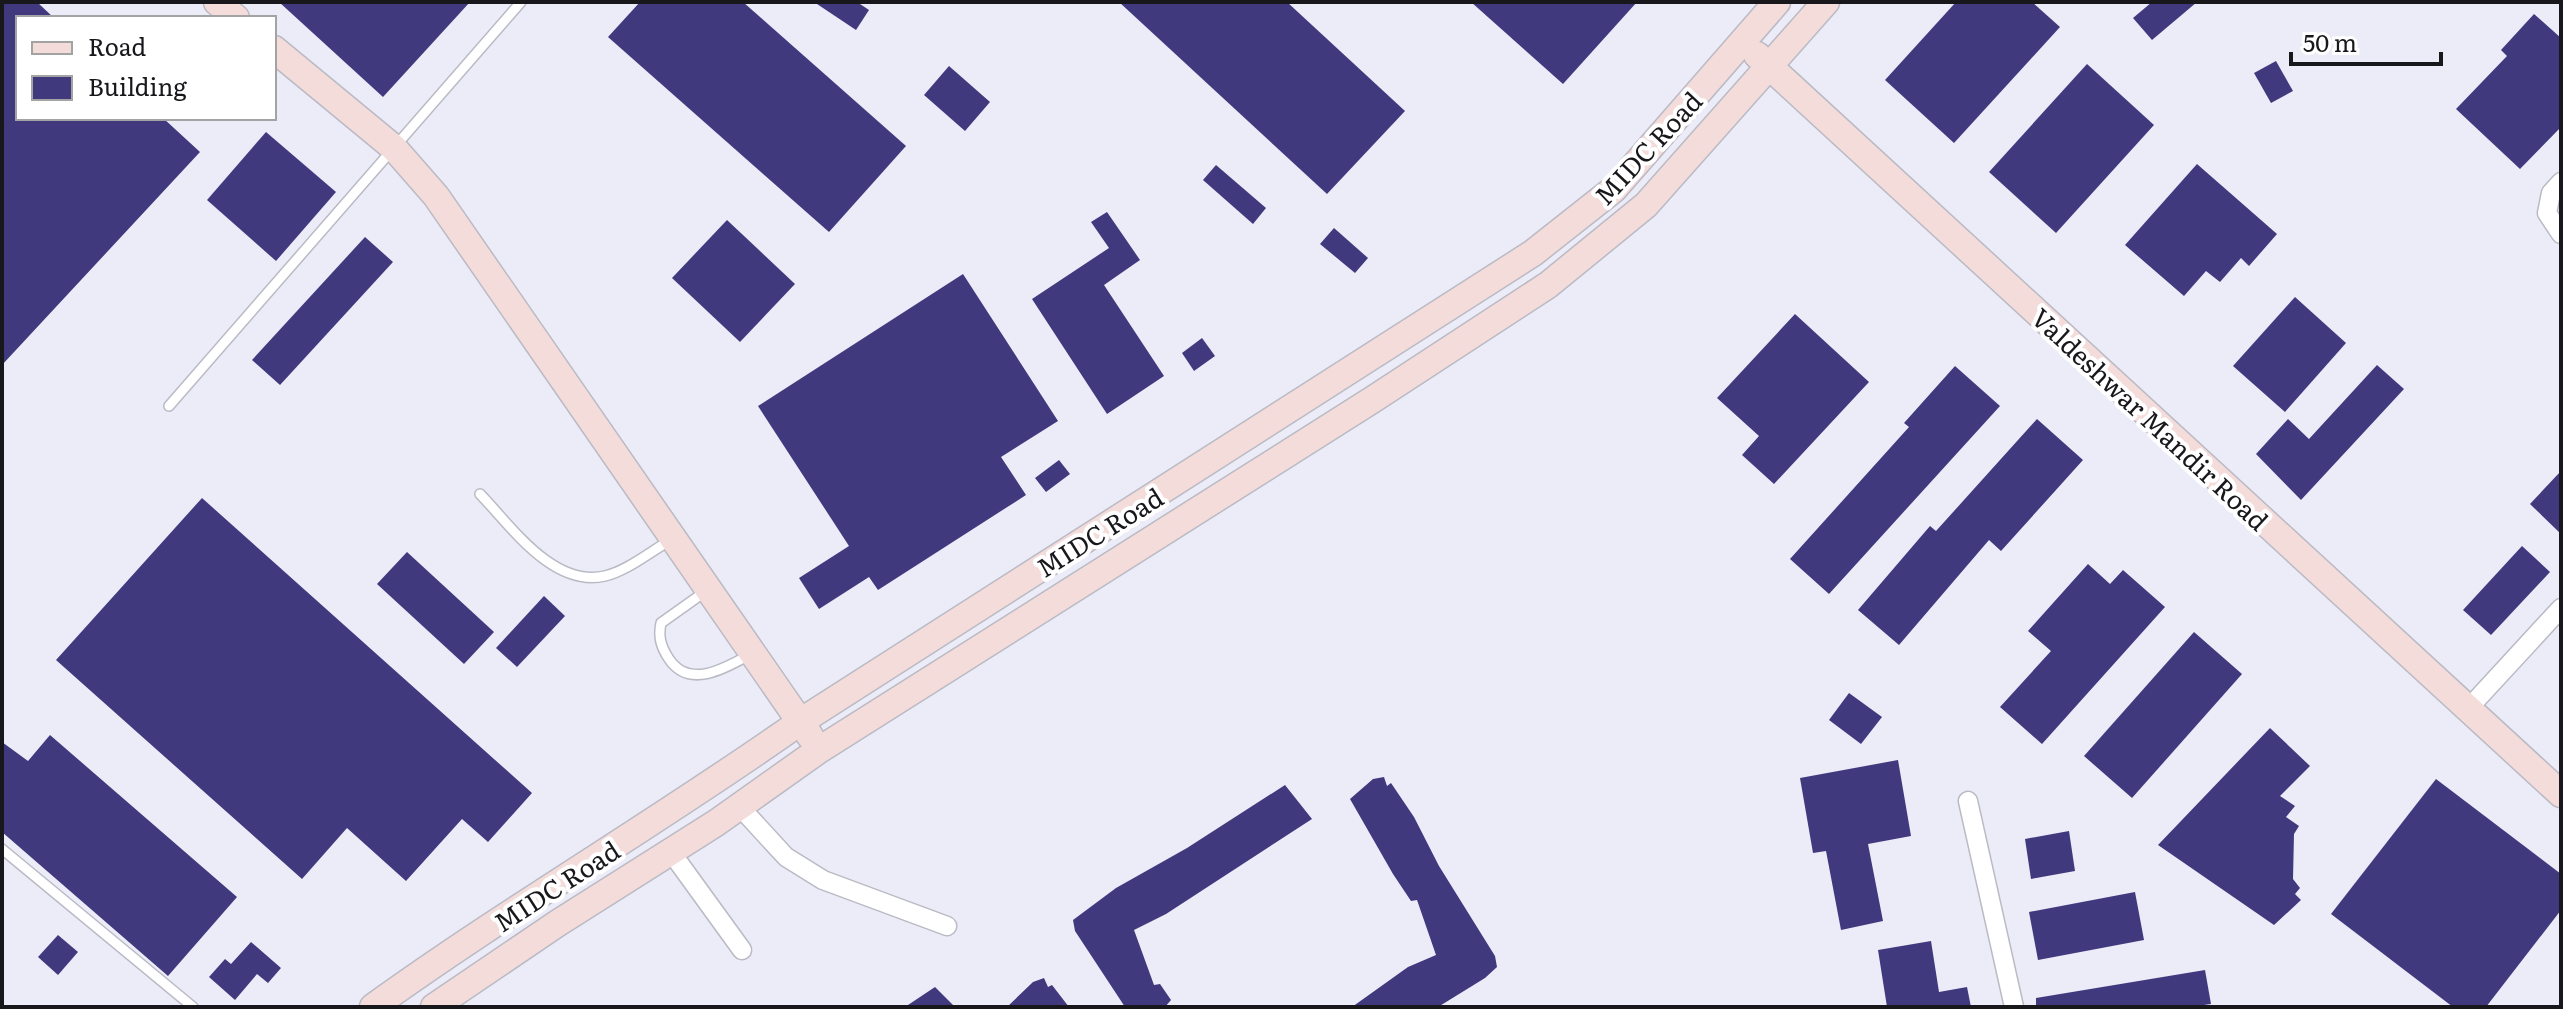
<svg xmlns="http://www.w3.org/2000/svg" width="2563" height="1009" viewBox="0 0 2563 1009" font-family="Literata,serif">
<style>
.building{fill:#41397e}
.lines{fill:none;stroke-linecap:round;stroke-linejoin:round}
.lane-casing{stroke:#babac5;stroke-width:12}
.street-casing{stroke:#babac5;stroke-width:21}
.secondary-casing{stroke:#babac5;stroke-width:29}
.lane{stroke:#fff;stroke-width:9}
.street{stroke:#fff;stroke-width:18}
.secondary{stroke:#f4dcda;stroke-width:26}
.labels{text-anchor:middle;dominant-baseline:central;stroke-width:8;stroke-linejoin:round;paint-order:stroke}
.street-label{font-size:26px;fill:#18181c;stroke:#fff}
</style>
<rect width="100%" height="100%" fill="#ebecf7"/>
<g class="building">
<polygon points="2,2 37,2 54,18 18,18 18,118 163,118 200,152 2,365"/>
<polygon points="279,2 470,2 383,97"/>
<polygon points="640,2 743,2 906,146 829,232 608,37"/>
<polygon points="814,2 857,2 869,10 856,30"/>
<polygon points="1119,2 1287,2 1405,111 1327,194"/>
<polygon points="1471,2 1637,2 1563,84"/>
<polygon points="1956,2 2032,2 2060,27 1954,143 1885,80"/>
<polygon points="2152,2 2197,2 2152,40 2133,18"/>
<polygon points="2534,14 2561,38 2561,127 2520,169 2456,109 2507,56 2501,50"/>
<polygon points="2276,61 2293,91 2271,103 2254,73"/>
<polygon points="2087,64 2154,125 2056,233 1989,172"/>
<polygon points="949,66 990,102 965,131 924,95"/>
<polygon points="266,132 336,192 276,261 207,200"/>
<polygon points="2197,164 2277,234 2249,266 2241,258 2220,282 2206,271 2184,296 2125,245"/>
<polygon points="1216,165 1266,208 1253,224 1203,180"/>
<polygon points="1107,212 1140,260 1104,285 1164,376 1107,414 1032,299 1109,248 1091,222"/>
<polygon points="727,220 795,284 740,342 672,278"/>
<polygon points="1334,228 1368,258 1355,273 1320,244"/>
<polygon points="365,237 393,262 280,385 252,360"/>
<polygon points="963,274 1058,421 1001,457 1026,495 878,590 869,577 819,609 799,578 849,546 758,406"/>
<polygon points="2295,297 2346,343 2285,412 2233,366"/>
<polygon points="1795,314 1869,382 1774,484 1742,455 1759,436 1717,398"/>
<polygon points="1202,338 1215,356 1194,371 1182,353"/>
<polygon points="2377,365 2404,389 2301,500 2256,454 2288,419 2309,439"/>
<polygon points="1955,366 2000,406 1829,594 1790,559 1909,427 1904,423"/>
<polygon points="2037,419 2083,460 2001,551 1989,540 1899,645 1858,610 1930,526 1936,531"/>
<polygon points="1059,460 1070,474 1046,492 1035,478"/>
<polygon points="2561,471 2561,534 2530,504"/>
<polygon points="202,498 532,793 488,842 462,819 406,881 347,828 302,879 56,660"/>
<polygon points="2522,546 2550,572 2491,635 2463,610"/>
<polygon points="407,552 494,632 464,664 377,584"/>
<polygon points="2088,564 2110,584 2123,570 2165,607 2042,744 2000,707 2051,651 2028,631"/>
<polygon points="544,596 565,616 517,667 496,648"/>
<polygon points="2194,632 2242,674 2132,798 2084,756"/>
<polygon points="1849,693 1882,717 1861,744 1829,720"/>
<polygon points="2270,728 2310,766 2280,796 2295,806 2286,817 2299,826 2294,834 2293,879 2300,888 2295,894 2301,900 2274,925 2158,845"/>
<polygon points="50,735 237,897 168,976 2,832 2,742 28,761"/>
<polygon points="1898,760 1911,836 1868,844 1883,921 1841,930 1826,851 1813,853 1800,778"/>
<polygon points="1384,777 1387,786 1391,783 1414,817 1439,866 1495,956 1497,967 1485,978 1438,1007 1352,1007 1408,967 1436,955 1417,900 1411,901 1393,874 1350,799 1373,779"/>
<polygon points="2436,779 2561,874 2561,910 2486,1007 2453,1007 2331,914"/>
<polygon points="1285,785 1312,819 1166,914 1134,930 1154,985 1160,984 1171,1000 1165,1007 1125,1007 1075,931 1073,920 1116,888 1187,848"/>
<polygon points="2069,831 2075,871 2031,879 2025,839"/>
<polygon points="2135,892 2144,940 2038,960 2029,912"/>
<polygon points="58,935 78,952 58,975 38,957"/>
<polygon points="1931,941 1939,992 1967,987 1971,1007 1887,1007 1878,950"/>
<polygon points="251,942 281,968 268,983 257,974 235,1000 209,977 225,959 231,964"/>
<polygon points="2205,970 2211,1004 2190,1007 2036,1007 2036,998"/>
<polygon points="1044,978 1048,987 1052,985 1069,1007 1007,1007 1033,982"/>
<polygon points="935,987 955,1007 905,1007"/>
</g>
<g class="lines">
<defs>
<g id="lane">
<polyline points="169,406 521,2"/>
<path d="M480 494C511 526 553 588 605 576 627 571 651 551 671 540"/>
<path d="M706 591 661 623C658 637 661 647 669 659 689 689 724 669 749 655"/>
<polyline points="2,849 193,1007"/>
</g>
<g id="street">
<polyline points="2561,182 2551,193 2547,213 2561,234"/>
<polyline points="2467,710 2561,608"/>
<polyline points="1968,801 2014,1007"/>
<polyline points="740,807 786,857 823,880 947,926"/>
<polyline points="671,852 742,950"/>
</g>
<g id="secondary">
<polyline points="217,2 236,18"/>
<polyline points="274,49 394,148 436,196 810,736"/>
<polyline points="1757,55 2561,794"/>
<path d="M373 1007C512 907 660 821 800 722L1533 253 1614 189 1777 2"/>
<polyline points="434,1007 558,923 716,823 819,750 1372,400 1548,285 1646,205 1826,2"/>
</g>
</defs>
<use href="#lane" class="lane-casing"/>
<use href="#street" class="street-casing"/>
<use href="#secondary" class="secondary-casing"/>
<use href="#lane" class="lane"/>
<use href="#street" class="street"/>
<use href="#secondary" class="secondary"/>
</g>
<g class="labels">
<g class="street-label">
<text transform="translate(1647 147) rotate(-47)">MIDC Road</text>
<text transform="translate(2151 418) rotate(43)">Valdeshwar Mandir Road</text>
<text transform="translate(1099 531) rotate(-32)">MIDC Road</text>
<text transform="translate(556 885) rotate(-33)">MIDC Road</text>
</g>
</g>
<rect width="2563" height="1009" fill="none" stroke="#18181c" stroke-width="8"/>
<rect x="16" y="16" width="260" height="104" fill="#ffffff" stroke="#a3a3a4" stroke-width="2"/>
<rect x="32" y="42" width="40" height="12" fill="#f4dcda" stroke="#a3a3a4" stroke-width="2"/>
<text x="88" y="56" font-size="24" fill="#18181c">Road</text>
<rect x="32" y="76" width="40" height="24" fill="#41397e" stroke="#a3a3a4" stroke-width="2"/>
<text x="88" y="96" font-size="24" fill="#18181c">Building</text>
<path d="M2291 52v12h150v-12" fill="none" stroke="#18181c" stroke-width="4"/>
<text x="2303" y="52" font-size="24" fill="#18181c" stroke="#ffffff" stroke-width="6" paint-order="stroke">50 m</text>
</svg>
